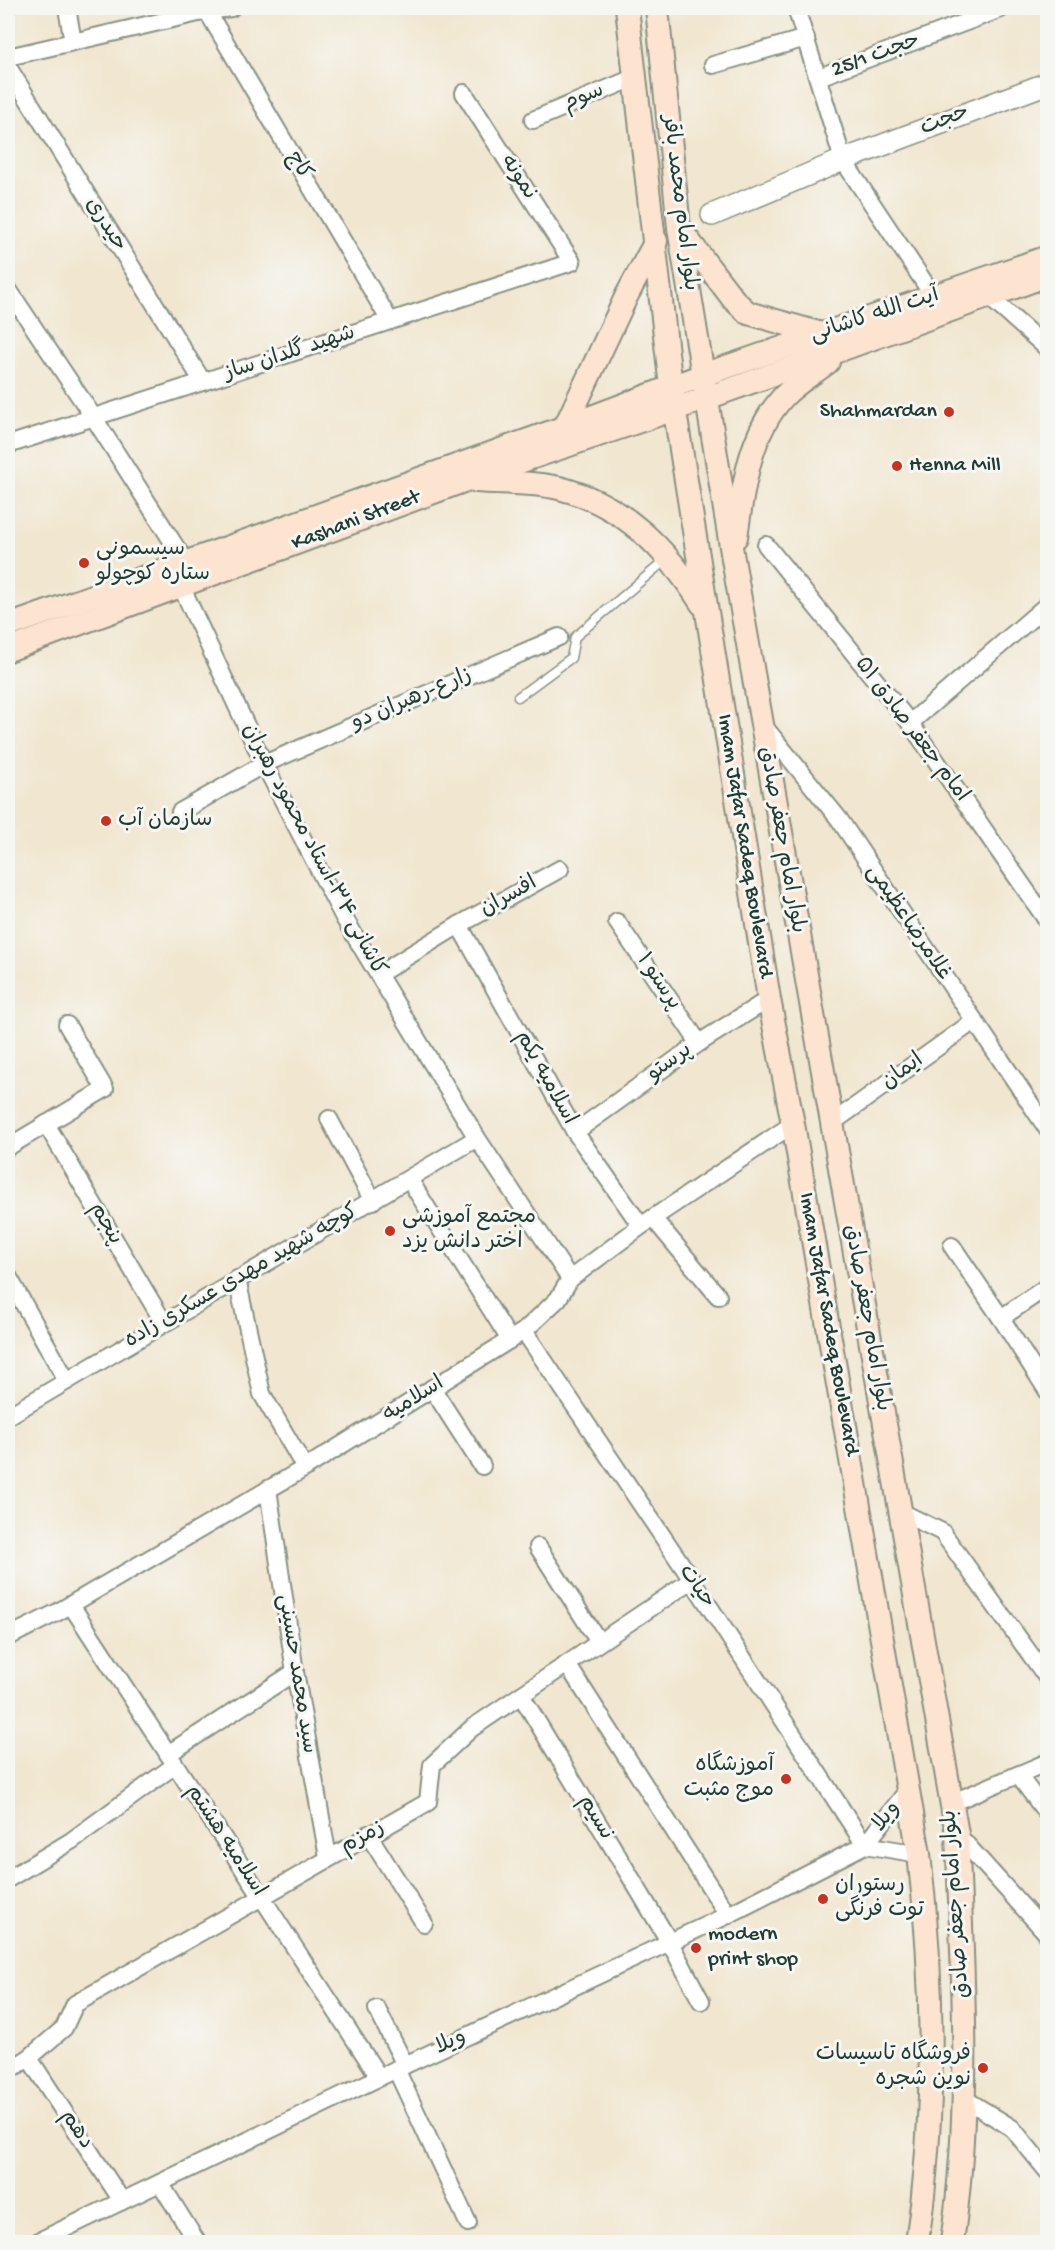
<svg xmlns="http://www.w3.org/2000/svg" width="1055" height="2250" viewBox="0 0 1055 2250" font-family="'Gochi Hand','Playpen Sans Arabic',sans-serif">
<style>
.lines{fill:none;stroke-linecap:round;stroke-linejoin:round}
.service-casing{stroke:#889282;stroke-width:11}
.minor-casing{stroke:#889282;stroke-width:20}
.tertiary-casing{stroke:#889282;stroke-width:24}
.secondary-casing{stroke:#889282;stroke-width:26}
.service{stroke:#fff;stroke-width:8}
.minor{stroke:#fff;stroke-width:16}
.tertiary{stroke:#fff;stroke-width:21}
.secondary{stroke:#fde4d1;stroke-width:22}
.poi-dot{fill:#c8321e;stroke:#f6f6f2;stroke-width:2}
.labels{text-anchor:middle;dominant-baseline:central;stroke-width:6;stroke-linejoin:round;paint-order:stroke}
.street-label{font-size:22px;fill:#1f3d34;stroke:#f6f6f2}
.poi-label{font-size:22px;fill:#1f3d34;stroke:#f6f6f2;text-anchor:start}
</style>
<rect width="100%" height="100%" fill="#f6f6f2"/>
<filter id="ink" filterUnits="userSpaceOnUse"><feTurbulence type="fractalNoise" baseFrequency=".0167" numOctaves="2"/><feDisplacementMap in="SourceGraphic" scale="12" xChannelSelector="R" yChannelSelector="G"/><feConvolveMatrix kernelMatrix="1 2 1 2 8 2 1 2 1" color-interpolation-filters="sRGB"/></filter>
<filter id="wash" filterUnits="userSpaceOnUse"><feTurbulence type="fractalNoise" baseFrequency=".008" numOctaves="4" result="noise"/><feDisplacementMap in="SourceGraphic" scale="24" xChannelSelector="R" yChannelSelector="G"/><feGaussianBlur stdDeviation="1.35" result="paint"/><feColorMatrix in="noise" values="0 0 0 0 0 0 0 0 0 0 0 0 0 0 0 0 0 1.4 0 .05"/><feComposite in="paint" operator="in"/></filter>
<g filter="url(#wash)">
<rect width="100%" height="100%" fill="#f1e6cf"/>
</g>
<g filter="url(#ink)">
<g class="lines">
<defs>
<polyline id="service" points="518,697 571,658 575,637 668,558"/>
<g id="minor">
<polyline points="67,8 73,42"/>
<polyline points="209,8 207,11 390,321"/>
<polyline points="796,8 843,160 934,297"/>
<polyline points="8,57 207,11 231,8"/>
<polyline points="713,65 806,38"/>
<polyline points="8,67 203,382"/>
<polyline points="819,77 1001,9"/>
<polyline points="533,120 636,77"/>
<polyline points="8,289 94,418 186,563"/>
<polyline points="988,296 1048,349"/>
<polyline points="8,445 572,262 464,93"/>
<polyline points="766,545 910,723 1048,922"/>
<polyline points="181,586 264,764 344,918 477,1138 570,1279"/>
<polyline points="910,723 1048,604"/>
<polyline points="763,725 839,819 1048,1130"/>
<polyline points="180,812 264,764 559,637"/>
<polyline points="617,922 699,1043"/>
<polyline points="459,925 575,1132 641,1226"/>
<polyline points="379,974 459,925 560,869"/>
<polyline points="329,1119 373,1201"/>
<polyline points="832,1123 974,1021"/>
<polyline points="46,1124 164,1323"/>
<polyline points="575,1132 699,1043 769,999"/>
<polyline points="8,1147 105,1089 67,1025"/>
<polyline points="409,1179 510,1340"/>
<polyline points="653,1218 718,1296"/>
<polyline points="952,1246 1001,1318"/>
<polyline points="8,1276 67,1381"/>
<polyline points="237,1279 262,1394 305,1468"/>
<polyline points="1048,1286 1001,1318 1048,1392"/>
<polyline points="524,1331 692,1580 865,1845"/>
<polyline points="432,1388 482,1466"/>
<polyline points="8,1416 477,1138"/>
<polyline points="268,1489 295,1672 328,1857"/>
<polyline points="899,1511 942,1532 1048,1679"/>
<polyline points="538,1547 599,1642"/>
<polyline points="71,1605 379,2077"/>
<polyline points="8,1637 58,1612 305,1468 524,1331 558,1299 570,1279 641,1226 793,1124"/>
<polyline points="567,1664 728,1915"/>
<polyline points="521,1695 669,1941 701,2001"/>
<polyline points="168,1754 295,1672"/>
<polyline points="1018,1775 1048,1815"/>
<polyline points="951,1803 1048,1762"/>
<polyline points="368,1834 424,1923"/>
<polyline points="957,1834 1048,1935"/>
<polyline points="865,1845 919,1854"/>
<polyline points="8,1879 71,1841 175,1765"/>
<polyline points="377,2009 405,2065"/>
<polyline points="29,2058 122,2201"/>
<polyline points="396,2069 468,2223"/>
<polyline points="8,2071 29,2058 64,2028 75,2004 428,1802 432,1765 472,1728 692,1580"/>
<polyline points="965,2099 1012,2128 1048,2172"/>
<polyline points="160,2183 197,2242"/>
<polyline points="37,2242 405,2065 728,1915 865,1845 908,1790"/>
</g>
<polyline id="tertiary" points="712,215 843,160 1048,83"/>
<g id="secondary">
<path d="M627 8 671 387 769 999 793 1124 919 1854C934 1983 936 2114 917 2242"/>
<path d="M657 8 679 228 733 559 957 1834C963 1971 972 2107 952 2242"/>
<polyline points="682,232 734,300 748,313 822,334"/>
<polyline points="565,427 627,295 656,241"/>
<path d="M476 481C503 483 533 482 559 488 624 504 667 550 702 604"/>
<path d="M736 537C743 488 749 434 784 396 796 383 814 373 828 362"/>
<polyline points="8,626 565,427 703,375 1048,257"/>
<polyline points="8,650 466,480 707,398 1048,275"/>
</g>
</defs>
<use href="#service" class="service-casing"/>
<use href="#minor" class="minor-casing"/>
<use href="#tertiary" class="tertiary-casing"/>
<use href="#secondary" class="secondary-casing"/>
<use href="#service" class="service"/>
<use href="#minor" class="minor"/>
<use href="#tertiary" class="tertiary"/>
<use href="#secondary" class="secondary"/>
</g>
</g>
<g class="poi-dot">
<circle cx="949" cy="412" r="6"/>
<circle cx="897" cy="466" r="6"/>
<circle cx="84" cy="563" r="6"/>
<circle cx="106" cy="821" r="6"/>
<circle cx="390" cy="1231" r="6"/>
<circle cx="786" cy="1779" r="6"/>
<circle cx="823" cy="1899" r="6"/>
<circle cx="696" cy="1948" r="6"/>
<circle cx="983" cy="2068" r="6"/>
</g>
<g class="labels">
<g class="street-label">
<text transform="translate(876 56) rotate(-20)">حجت 25/1</text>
<text transform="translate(584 98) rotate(-23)">سوم</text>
<text transform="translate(945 121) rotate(-21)">حجت</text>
<text transform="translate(298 166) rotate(59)">کاج</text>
<text transform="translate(518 178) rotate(57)">نمونه</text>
<text transform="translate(679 203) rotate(83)">بلوار امام محمد باقر</text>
<text transform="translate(105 225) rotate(58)">حیدری</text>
<text transform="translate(875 316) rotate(-18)">آیت الله کاشانی</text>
<text transform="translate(290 354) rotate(-18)">شهید گلدان ساز</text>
<text transform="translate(356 521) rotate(-21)">Kashani Street</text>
<text transform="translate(412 700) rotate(-23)">زارع-رهبران دو</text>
<text transform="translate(911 730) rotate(53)">امام جعفر صادق ۵۱</text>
<text transform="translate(781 840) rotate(80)">بلوار امام جعفر صادق</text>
<text transform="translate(744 846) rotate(81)">Imam Jafar Sadeq Boulevard</text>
<text transform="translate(313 850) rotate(62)">کاشانی ۳۴-استاد محمود رهبران</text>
<text transform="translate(509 897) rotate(-29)">افسران</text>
<text transform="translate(908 923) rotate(56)">غلامرضاعظیمی</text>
<text transform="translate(658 982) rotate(56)">پرستو ۱</text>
<text transform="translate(670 1063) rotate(-36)">پرستو</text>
<text transform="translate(903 1072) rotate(-36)">ایمان</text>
<text transform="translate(545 1078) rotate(61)">اسلامیه یکم</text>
<text transform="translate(105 1224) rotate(60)">پنجم</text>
<text transform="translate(242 1277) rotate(-30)">کوچه شهید مهدی عسکری زاده</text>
<text transform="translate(866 1318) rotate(80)">بلوار امام جعفر صادق</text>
<text transform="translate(828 1324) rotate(80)">Imam Jafar Sadeq Boulevard</text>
<text transform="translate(414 1400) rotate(-32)">اسلامیه</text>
<text transform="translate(696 1587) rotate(56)">حیات</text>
<text transform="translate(296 1674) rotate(81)">سید محمد حسینی</text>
<text transform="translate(887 1817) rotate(-52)">ویلا</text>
<text transform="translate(595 1818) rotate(59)">نسیم</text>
<text transform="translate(363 1838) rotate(-29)">زمزم</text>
<text transform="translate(225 1841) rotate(57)">اسلامیه هشتم</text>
<text transform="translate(957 1904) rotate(-94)">بلوار امام جعفر صادق</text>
<text transform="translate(451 2043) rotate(-25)">ویلا</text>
<text transform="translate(76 2130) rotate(57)">دهم</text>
</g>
<g class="poi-label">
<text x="937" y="412" text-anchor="end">Shahmardan</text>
<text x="909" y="466">Henna Mill</text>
<text x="96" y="550">سیسمونی<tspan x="96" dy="25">ستاره کوچولو</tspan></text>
<text x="118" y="821">سازمان آب</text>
<text x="402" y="1218">مجتمع آموزشی<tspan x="402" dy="25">اختر دانش یزد</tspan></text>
<text x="774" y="1766" text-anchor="end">آموزشگاه<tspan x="774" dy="25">موج مثبت</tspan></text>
<text x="835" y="1886">رستوران<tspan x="835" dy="25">توت فرنگی</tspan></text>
<text x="708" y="1935">modern<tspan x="708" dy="25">print shop</tspan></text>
<text x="971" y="2055" text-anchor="end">فروشگاه تاسیسات<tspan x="971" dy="25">نوین شجره</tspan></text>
</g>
</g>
<rect width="1055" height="2250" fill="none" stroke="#f6f6f2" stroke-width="30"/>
</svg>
